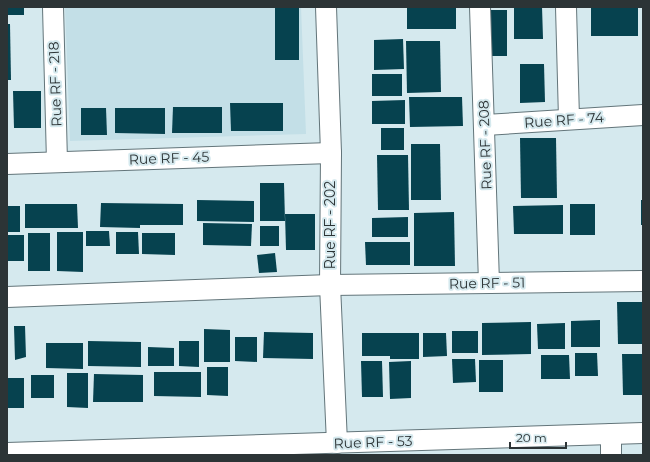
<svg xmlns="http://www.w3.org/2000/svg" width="650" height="462" viewBox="0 0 650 462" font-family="Montserrat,sans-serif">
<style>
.built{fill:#c3dfe7}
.building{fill:#06424f}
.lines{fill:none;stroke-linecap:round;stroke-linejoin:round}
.street-casing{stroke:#63757a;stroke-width:22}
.street{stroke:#fff;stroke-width:20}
.labels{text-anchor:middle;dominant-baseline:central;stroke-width:4;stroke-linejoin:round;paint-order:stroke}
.street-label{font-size:14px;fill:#2c3436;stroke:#d5e9ee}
</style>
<rect width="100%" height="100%" fill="#d5e9ee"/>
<polygon class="built" points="65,7 301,7 306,134 70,141"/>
<g class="building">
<rect x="7" y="7" width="17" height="8"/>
<rect x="275" y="7" width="24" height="53"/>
<rect x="407" y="7" width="49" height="22"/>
<polygon points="514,7 542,7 543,39 514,39"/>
<rect x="591" y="7" width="47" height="29"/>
<polygon points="489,10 507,10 507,56 490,56"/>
<polygon points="7,24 10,24 11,80 7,80"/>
<polygon points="403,39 404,69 374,70 374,40"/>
<polygon points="406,41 440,41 441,92 407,93"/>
<polygon points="520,64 544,64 545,102 520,103"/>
<rect x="372" y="74" width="30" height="22"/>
<polygon points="13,91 41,91 41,128 14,128"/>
<polygon points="409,97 462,97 463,126 410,127"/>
<polygon points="405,100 405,124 372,124 372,101"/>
<polygon points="230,103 283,103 283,131 231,131"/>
<polygon points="173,107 222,107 222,133 172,133"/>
<polygon points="81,108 106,108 107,135 81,135"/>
<polygon points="115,108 165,108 165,134 115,133"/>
<rect x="381" y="128" width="23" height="22"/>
<polygon points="520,138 556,138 557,198 521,198"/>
<polygon points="411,144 440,144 441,200 411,200"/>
<polygon points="377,155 408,155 409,210 378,210"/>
<polygon points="260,183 284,183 285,221 260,221"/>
<polygon points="197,200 254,201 254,222 197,221"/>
<rect x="641" y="200" width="2" height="25"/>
<polygon points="101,203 183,204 183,225 140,225 140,228 100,227"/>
<polygon points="25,204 77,204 78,228 25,228"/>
<rect x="570" y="204" width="25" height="31"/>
<polygon points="563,205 563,234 514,234 513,206"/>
<rect x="7" y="206" width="13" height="26"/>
<polygon points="454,212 455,266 414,266 414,213"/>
<polygon points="285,214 315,214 315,250 286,250"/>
<polygon points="408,217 408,237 372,237 372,218"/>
<polygon points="203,223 252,224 251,246 203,245"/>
<rect x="260" y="226" width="19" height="20"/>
<polygon points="86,231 109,231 110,246 86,246"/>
<polygon points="57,232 83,232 83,272 57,271"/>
<polygon points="116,232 138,232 139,254 116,254"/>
<rect x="28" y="233" width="22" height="38"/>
<polygon points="142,233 175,233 175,255 142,254"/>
<rect x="7" y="235" width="17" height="26"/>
<polygon points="365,242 410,242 410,265 366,265"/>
<polygon points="275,253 277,272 259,273 257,255"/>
<polygon points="617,302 643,302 643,344 618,344"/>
<polygon points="600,320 600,347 571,347 571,321"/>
<polygon points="531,322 531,354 482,355 482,323"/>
<polygon points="565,323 565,349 538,349 537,324"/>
<polygon points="14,326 25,326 26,357 15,360"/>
<polygon points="204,329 230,330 230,362 204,362"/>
<rect x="452" y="331" width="26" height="22"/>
<polygon points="264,332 313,333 313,359 263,358"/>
<polygon points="362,333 419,333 419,359 390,359 390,356 362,356"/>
<polygon points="423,333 446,333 447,356 423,357"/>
<polygon points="235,337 257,337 257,362 235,361"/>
<polygon points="88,341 141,342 141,367 88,366"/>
<polygon points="179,341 199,341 199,367 179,366"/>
<polygon points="46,343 83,343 83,369 46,368"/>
<polygon points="148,347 174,348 174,366 148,366"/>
<polygon points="575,353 597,353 598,376 575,376"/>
<polygon points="622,354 643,354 643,395 623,395"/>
<polygon points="541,355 569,355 570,379 541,379"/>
<polygon points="452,359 475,359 476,382 453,383"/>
<rect x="479" y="360" width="24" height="32"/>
<polygon points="361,361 382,361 383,397 362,397"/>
<polygon points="411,361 411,398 390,399 389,362"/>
<polygon points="207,367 228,367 228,396 207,395"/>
<polygon points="154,372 201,372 201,397 154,396"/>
<polygon points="67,373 88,373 88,408 67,407"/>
<polygon points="94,374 143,375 143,402 93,402"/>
<rect x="31" y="375" width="23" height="23"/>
<rect x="7" y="378" width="17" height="30"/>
</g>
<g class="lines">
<defs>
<g id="street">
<polyline points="53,7 57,162"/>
<polyline points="326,7 331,153 330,285 337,443"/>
<polyline points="480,7 489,283"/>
<polyline points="566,7 569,119"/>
<polyline points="485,125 643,115"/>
<polyline points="7,164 331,153"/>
<polyline points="7,297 330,285 643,281"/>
<polyline points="611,434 611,455"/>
<polyline points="7,453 643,433"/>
</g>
</defs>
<use href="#street" class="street-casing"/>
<use href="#street" class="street"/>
</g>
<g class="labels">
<g class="street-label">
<text transform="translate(55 84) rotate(-92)">Rue RF - 218</text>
<text transform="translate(564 120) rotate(-4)">Rue RF - 74</text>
<text transform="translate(485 145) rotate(-92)">Rue RF - 208</text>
<text transform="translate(169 158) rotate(-2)">Rue RF - 45</text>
<text transform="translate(330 225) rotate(-90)">Rue RF - 202</text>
<text transform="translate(487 283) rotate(-1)">Rue RF - 51</text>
<text transform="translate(373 442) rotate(-2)">Rue RF - 53</text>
</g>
</g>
<rect width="650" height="462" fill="none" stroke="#2c3436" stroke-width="16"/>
<path d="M510 442v6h56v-6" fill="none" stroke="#2c3436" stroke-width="2"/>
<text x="516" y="442" font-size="12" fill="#2c3436" stroke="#d5e9ee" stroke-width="3" paint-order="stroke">20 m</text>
</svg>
